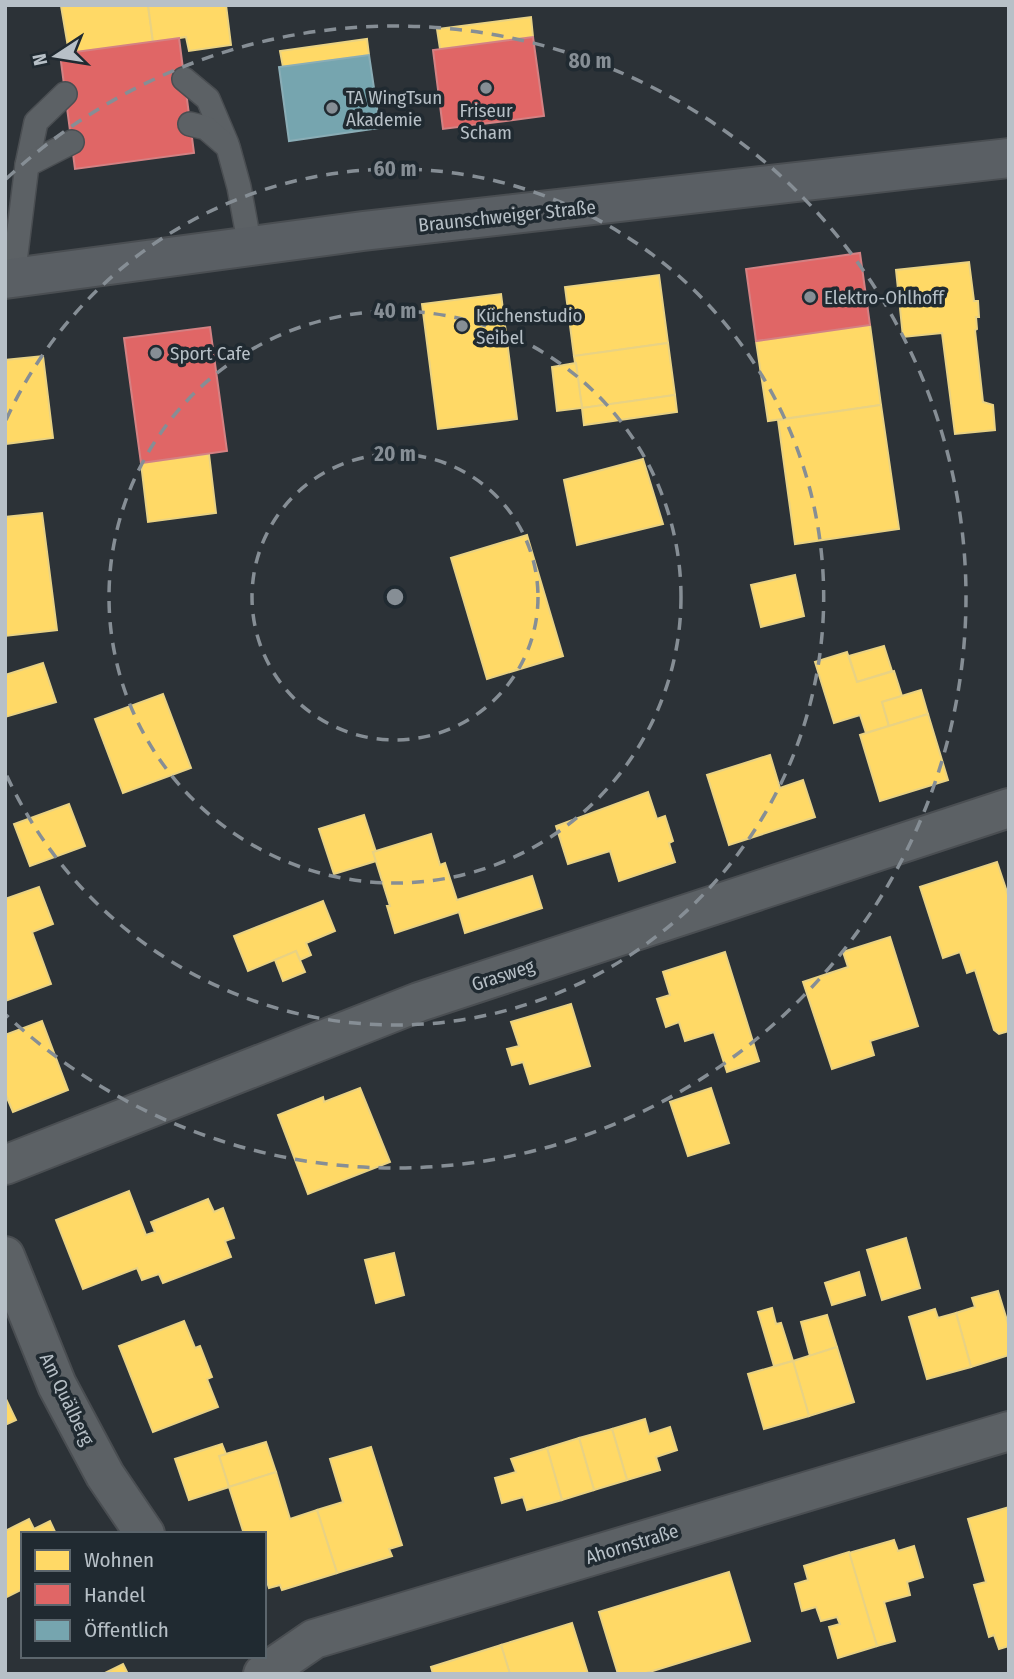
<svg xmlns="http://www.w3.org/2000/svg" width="1014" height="1679" viewBox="0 0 1014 1679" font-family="'Fira Sans Condensed',sans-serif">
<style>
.homes{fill:#ffd966;stroke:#e9d283;stroke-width:2}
.shops{fill:#e06666;stroke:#d48183;stroke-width:2}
.public{fill:#76a5af;stroke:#8aadb6;stroke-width:2}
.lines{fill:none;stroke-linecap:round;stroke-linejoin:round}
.lane-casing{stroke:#4a4e52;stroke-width:26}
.street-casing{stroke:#4a4e52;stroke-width:42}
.secondary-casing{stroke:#4a4e52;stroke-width:42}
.lane{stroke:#5c6165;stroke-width:23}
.street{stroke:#5c6165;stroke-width:38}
.secondary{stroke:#5a5f64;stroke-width:38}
.ring{fill:none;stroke:#868e95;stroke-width:3.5;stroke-dasharray:12 9}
.poi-dot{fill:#868e95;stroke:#202a31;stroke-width:2.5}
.labels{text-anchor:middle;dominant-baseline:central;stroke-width:7;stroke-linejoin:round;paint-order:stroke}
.poi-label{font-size:19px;fill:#b7c0c7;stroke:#202a31;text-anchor:start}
.street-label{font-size:19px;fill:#b7c0c7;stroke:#202a31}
.centre{fill:#868e95;stroke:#202a31;stroke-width:3.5}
.ring-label{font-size:21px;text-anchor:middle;font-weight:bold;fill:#868e95;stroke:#202a31;stroke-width:7;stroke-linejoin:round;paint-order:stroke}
</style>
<rect width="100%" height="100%" fill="#2c3237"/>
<g class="homes">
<polygon points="64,5 148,5 153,42 69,53 61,6"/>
<polygon points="148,5 226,5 231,45 189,51 186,37 153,42"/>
<polygon points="531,17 533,37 440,49 437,29"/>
<polygon points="367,39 369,55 283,67 280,51"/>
<polygon points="969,262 974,301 978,301 979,317 976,317 977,329 975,330 983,402 993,405 995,430 955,434 942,333 903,337 896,270"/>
<polygon points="659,275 668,343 574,356 565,287"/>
<polygon points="501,294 517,419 438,429 422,304"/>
<polygon points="870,325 881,405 768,421 756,341"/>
<polygon points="668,343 675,395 582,408 574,356"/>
<polygon points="43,356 53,438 5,444 5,360"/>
<polygon points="576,363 582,408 557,411 552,367"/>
<polygon points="675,395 677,412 584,425 582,408"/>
<polygon points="881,405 899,529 795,544 778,420"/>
<polygon points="209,454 216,513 148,522 141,463"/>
<polygon points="643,459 663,524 577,545 564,480"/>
<polygon points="42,513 57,630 5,636 5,517"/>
<polygon points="527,535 563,656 487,679 451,558"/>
<polygon points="795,575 804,616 761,627 751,585"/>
<polygon points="884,646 892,671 857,682 849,656"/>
<polygon points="847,652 857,682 894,671 902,696 882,702 889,726 866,733 860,715 834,723 815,662"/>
<polygon points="43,663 56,702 5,717 5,675"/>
<polygon points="921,690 928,714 889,726 882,702"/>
<polygon points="163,694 191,768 123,793 95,719"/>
<polygon points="928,714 948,780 880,801 860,735"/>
<polygon points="770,755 780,788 803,780 815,817 729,845 707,775"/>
<polygon points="648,792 657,819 665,816 673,841 669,843 675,862 619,881 610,851 568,864 556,826"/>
<polygon points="69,804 85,846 30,866 14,824"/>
<polygon points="364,815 376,852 373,852 376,861 334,874 319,829"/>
<polygon points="431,834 440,865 445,863 457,900 532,876 542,908 465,933 459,912 395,933 387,906 390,906 373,852"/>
<polygon points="997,862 1009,898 1009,1031 999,1034 994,1030 975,970 967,973 960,952 943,958 920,887"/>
<polygon points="39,887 53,924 32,932 51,984 5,1001 5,899"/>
<polygon points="323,901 335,931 306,943 311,955 300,960 296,951 248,971 234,936"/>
<polygon points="890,937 918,1026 870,1041 874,1055 832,1069 803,982 848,967 843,952"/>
<polygon points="296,951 305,972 283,981 275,960"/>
<polygon points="725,952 759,1061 727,1072 714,1032 685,1041 679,1022 666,1027 657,999 670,995 663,972"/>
<polygon points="571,1004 590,1066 530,1084 523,1062 512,1065 507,1049 519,1046 511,1022"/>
<polygon points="42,1021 68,1090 13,1112 5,1093 5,1035"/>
<polygon points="360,1088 390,1162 308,1194 278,1115 323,1097 324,1102"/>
<polygon points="711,1088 729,1143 688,1156 670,1102"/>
<polygon points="129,1191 146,1235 155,1232 151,1222 208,1199 214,1212 223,1208 234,1238 225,1241 231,1257 163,1283 159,1274 142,1280 137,1268 83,1289 56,1220"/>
<polygon points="906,1238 920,1288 882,1300 867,1250"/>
<polygon points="394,1253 404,1295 376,1303 365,1260"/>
<polygon points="859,1272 865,1295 832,1305 825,1283"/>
<polygon points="998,1291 1009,1327 1009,1355 971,1367 956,1313 975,1307 972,1298"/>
<polygon points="772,1308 776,1324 781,1323 793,1361 774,1366 758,1312"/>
<polygon points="935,1309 938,1318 956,1313 971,1367 927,1379 909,1317"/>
<polygon points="827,1315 837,1347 810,1356 801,1322"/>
<polygon points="184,1321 195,1348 200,1346 212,1377 207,1379 218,1407 153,1432 119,1346"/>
<polygon points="837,1347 854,1402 809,1416 793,1361"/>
<polygon points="793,1361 809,1416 764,1429 748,1374"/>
<polygon points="5,1397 16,1420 5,1425"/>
<polygon points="645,1419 649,1434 670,1427 677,1450 656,1457 660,1470 627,1480 612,1429"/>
<polygon points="612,1429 627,1480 594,1490 579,1438"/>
<polygon points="579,1438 594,1490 562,1500 547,1448"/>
<polygon points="266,1442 276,1472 229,1487 219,1456"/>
<polygon points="222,1444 226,1454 219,1456 229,1487 189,1500 175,1459"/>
<polygon points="371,1447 402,1545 389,1549 392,1556 337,1573 317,1510 343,1502 330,1459"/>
<polygon points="547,1448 562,1500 527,1510 523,1497 502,1503 495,1478 516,1472 511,1459"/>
<polygon points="276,1472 290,1519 317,1510 337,1573 282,1590 280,1585 269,1588 264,1572 264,1534 244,1534 229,1487"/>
<polygon points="1009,1507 1009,1646 999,1649 994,1635 989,1637 974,1585 986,1582 968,1519"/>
<polygon points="29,1519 34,1529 50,1521 56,1534 23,1534 23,1589 5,1598 5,1531"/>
<polygon points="894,1540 898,1551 914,1546 923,1577 907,1582 910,1595 884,1602 895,1641 877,1646 849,1553"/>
<polygon points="849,1552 877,1646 838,1658 829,1627 840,1624 837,1617 821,1621 816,1607 802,1611 795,1584 808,1580 804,1566"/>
<polygon points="729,1572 750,1641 643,1674 618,1674 599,1612"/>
<polygon points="572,1623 588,1674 510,1674 501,1645"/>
<polygon points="501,1645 510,1674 433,1674 431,1667"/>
<polygon points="123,1664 128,1674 103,1674"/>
</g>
<g class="shops">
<polygon points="533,37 544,116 443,129 433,50"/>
<polygon points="179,38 194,153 75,169 60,54"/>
<polygon points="860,253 870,325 756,341 746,269"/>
<polygon points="210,327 227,451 141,463 124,338"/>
</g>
<polygon class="public" points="369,55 380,128 289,141 279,67"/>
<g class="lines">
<defs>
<g id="lane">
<polyline points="184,79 208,99 227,144"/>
<polyline points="190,124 206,128 228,147 239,187 250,247"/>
<polyline points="27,165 36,122 65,94"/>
<polyline points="13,278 27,165 72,142"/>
</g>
<g id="street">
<polyline points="5,1165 419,1002 1009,808"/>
<polyline points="5,1256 57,1385 105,1475 145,1534"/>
<polyline points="263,1674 314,1639 1009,1431"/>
</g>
<polyline id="secondary" points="5,279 363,231 1009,158"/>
</defs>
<use href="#lane" class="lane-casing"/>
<use href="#street" class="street-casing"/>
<use href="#secondary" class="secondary-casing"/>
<use href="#lane" class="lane"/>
<use href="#street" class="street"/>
<use href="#secondary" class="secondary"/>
</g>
<g class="ring">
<circle cx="395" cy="597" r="143"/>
<circle cx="395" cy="597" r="286"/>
<path d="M6 420A428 428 0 1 1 6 774"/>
<path d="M6 179A571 571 0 1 1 6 1015"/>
</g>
<g class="poi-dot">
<circle cx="486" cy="88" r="7"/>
<circle cx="332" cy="108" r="7"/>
<circle cx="810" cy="297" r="7"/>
<circle cx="462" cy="326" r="7"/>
<circle cx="156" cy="353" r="7"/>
</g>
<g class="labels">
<g class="poi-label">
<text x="346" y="97">TA WingTsun<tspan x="346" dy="22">Akademie</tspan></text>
<text x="486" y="110" text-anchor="middle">Friseur<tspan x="486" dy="22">Scham</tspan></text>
<text x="824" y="297">Elektro-Ohlhoff</text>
<text x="476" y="315">Küchenstudio<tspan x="476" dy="22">Seibel</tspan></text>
<text x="170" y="353">Sport Cafe</text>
</g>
<g class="street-label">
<text transform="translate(507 216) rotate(-6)">Braunschweiger Straße</text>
<text transform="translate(503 975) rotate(-18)">Grasweg</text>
<text transform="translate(67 1399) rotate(64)">Am Quälberg</text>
<text transform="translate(632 1544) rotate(-17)">Ahornstraße</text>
</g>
</g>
<circle cx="395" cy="597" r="10" class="centre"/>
<g class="ring-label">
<text x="590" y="68">80 m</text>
<text x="395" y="176">60 m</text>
<text x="395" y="318">40 m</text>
<text x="395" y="461">20 m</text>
</g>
<rect width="1014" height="1679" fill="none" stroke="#b7c0c7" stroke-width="14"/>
<rect x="21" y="1532" width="245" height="126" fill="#202a31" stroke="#5c666d" stroke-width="2"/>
<rect x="35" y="1550" width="35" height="21" fill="#ffd966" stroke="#5c666d" stroke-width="2"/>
<text x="84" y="1567" font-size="21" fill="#b7c0c7">Wohnen</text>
<rect x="35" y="1584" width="35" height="21" fill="#e06666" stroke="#5c666d" stroke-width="2"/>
<text x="84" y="1602" font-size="21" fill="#b7c0c7">Handel</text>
<rect x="35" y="1620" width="35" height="21" fill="#76a5af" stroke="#5c666d" stroke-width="2"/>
<text x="84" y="1637" font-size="21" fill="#b7c0c7">Öffentlich</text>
<g transform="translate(56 56) rotate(258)" stroke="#202a31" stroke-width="5" paint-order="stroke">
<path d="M0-5L12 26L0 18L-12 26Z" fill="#b7c0c7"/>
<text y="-10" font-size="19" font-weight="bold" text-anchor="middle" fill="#b7c0c7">N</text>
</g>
</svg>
